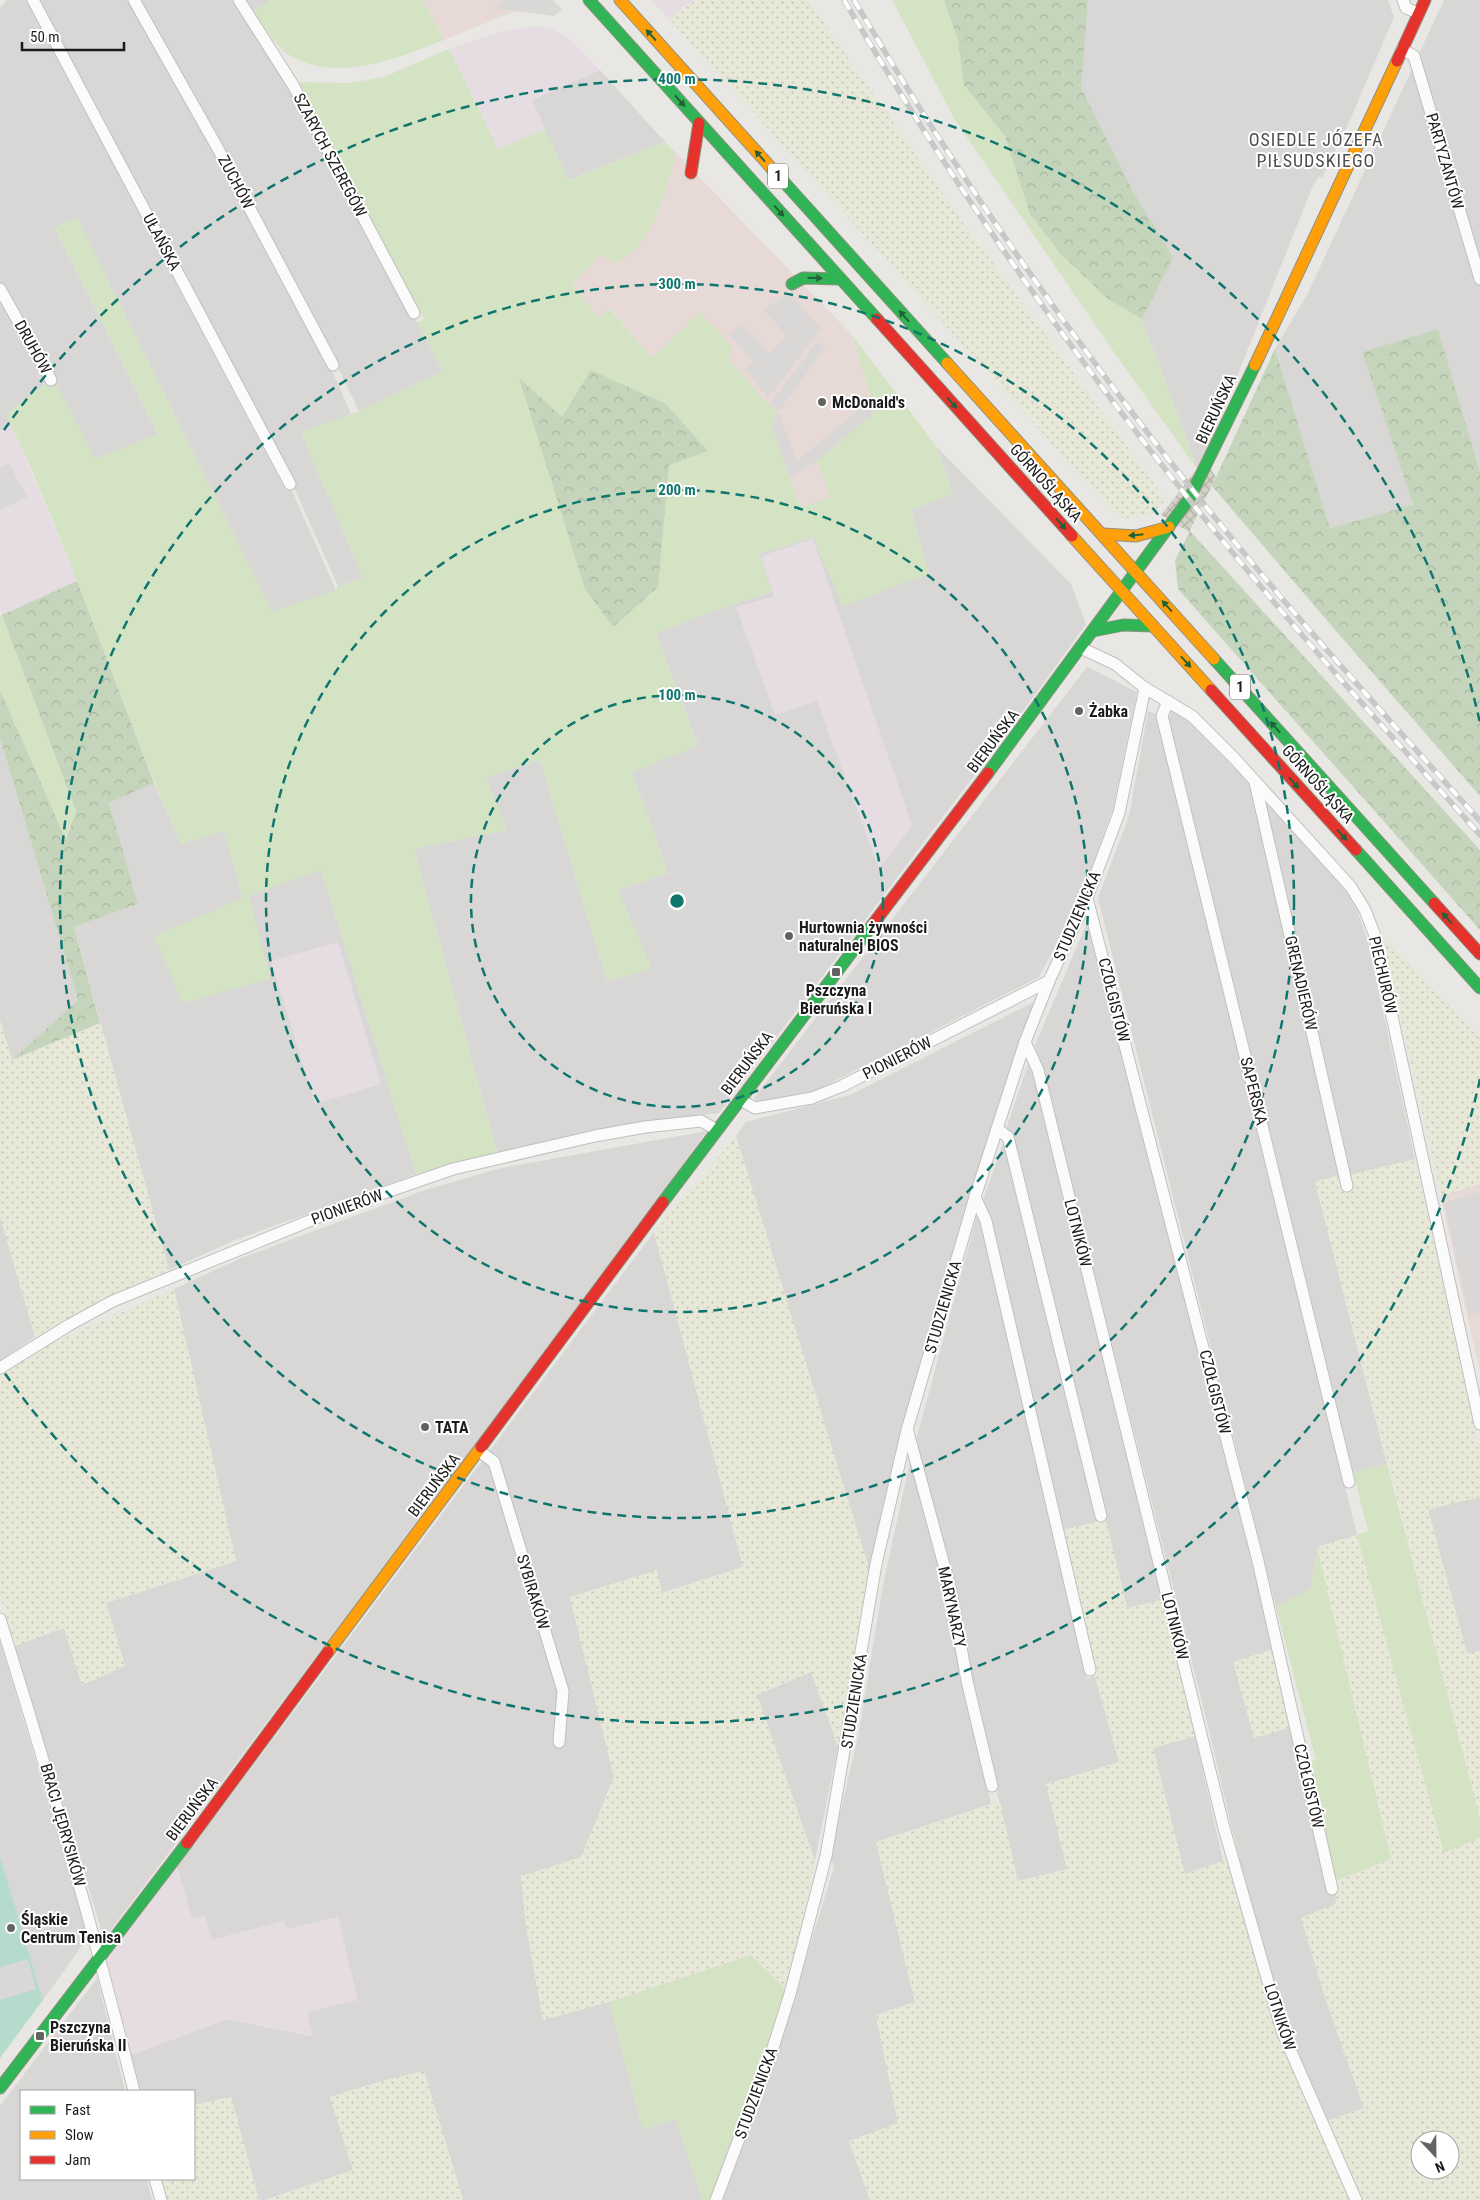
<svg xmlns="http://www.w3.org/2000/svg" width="1480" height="2200" viewBox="0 0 1480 2200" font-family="'Roboto Condensed',sans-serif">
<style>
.residential{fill:#d8d7d5}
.commercial{fill:#e6d9d6}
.industrial{fill:#e6dde2}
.construction{fill:url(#construction-cross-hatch)}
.farmland{fill:url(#farmland-dots);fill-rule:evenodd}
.grass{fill:#d5e3c5}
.forest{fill:url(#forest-crowns)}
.pitch{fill:#b4dbcb}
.parking{fill:#d9d8d7}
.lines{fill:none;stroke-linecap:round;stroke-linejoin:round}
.street-casing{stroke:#c0bfbe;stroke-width:13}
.fast-casing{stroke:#8f907f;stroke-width:13}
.slow-casing{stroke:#8f907f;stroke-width:13}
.jam-casing{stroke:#8f907f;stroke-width:13}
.street{stroke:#fcfbfb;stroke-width:11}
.fast{stroke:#30b455;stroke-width:11}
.slow{stroke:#ff9f0a;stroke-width:11}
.jam{stroke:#e5322d;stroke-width:11}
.rail-casing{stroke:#c9c8c8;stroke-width:5.5}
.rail{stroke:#fff;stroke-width:4;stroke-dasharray:11;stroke-linecap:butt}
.oneway{fill:#246035}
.ring{fill:none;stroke:#0f766e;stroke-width:2.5;stroke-dasharray:9 6}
.poi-dot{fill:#636261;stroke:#fff;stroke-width:2}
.labels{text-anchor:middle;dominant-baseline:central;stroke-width:4;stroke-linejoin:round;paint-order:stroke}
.shield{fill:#fff;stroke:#5f5f5f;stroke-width:1}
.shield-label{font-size:15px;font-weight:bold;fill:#1b1b1b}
.street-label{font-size:16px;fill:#1b1b1b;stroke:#fff}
.poi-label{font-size:16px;font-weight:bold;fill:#1b1b1b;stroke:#fff;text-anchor:start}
.neighbourhood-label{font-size:18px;letter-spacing:1px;fill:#4e4e4e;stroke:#fff}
.centre{fill:#0f766e;stroke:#fff;stroke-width:2.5}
.ring-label{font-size:15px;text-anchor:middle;font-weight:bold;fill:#0f766e;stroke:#fff;stroke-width:4;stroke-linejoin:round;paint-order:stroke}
</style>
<defs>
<pattern id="construction-cross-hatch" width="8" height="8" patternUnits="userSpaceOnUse" patternTransform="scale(1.25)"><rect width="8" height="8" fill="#d1d1c6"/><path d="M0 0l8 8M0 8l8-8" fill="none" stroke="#b3b3aa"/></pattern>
<pattern id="farmland-dots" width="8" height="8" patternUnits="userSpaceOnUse" patternTransform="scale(1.25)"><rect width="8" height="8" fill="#e7e8d8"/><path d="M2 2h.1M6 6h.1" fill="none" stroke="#c6c6b9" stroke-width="1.8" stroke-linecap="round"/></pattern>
<pattern id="forest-crowns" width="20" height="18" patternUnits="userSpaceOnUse" patternTransform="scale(1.25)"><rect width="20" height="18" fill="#c5d5bc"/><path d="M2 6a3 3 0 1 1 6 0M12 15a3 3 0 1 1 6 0" fill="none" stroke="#a9b6a1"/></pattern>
</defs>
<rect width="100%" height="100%" fill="#e9e7e4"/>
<g class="residential">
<polygon points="7,0 26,0 286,491 291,489 336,590 272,612 77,218 55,228 158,434 95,460 53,378 0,282 0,8"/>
<polygon points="38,0 132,0 330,366 351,414 301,432 363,578 338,586 292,483"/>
<polygon points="140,0 237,0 291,86 443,371 359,411 336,364"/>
<polygon points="246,0 272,0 253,11"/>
<polygon points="1022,0 1388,0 1394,17 1350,120 1322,178 1319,176 1312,188 1199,472"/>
<polygon points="1444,0 1480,0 1480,472 1438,329 1362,352 1413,505 1330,528 1275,349 1308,293"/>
<polygon points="600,70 665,142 568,180 532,100"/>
<polygon points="0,295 49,382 6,414 12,426 0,431"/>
<polygon points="937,447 1071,584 1086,624 1029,703 719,1113 647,1121 497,1152 414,849 506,830 485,777 540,760 607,981 651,968 618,890 668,873 632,772 698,745 656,633 724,607 771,592 759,554 813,537 929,574 911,510 953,493"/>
<polygon points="1087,667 1137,692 1113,808 1083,894 1039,977 811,1093 760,1104 754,1098"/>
<polygon points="1148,711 1156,714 1357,1535 1317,1547 1311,1588 1276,1607 1098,898 1129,816"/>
<polygon points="1172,711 1189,722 1251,785 1339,1175 1315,1182 1387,1464 1353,1472 1169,718"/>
<polygon points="0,738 78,1000 12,1060 0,1021"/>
<polygon points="154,783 181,844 224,831 243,898 154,936 249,895 321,870 416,1174 233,1241 169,1270 74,927 138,904 108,803"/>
<polygon points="1266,803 1344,888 1358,913 1368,942 1415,1159 1351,1175"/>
<polygon points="1089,918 1274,1649 1234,1662 1254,1737 1293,1727 1336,1904 1301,1918 1327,2003 1364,2108 1324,2122 1277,2022 1207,1722 1043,1069 1035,1045"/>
<polygon points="1034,1002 971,1197 871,1575 736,1136 746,1122 850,1095"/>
<polygon points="1028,1064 1034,1077 1162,1600 1127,1608 1012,1134 1006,1129"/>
<polygon points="707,1131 641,1223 104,1939 15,1646 64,1628 82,1685 125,1666 106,1603 236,1561 174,1289 241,1258 422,1191 501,1168"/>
<polygon points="1003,1143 1097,1522 1063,1530 992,1221 983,1200"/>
<polygon points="977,1215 982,1228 1087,1679 1095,1676 1119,1762 1047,1784 1067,1869 1018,1881 915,1444"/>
<polygon points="0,1216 35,1337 0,1360"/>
<polygon points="654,1232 744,1567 661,1593 657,1571 570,1597 614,1777 581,1857 521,1877 526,1926 543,2020 609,2002 643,2129 676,2119 702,2200 463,2200 424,2071 389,2079 330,2097 353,2170 265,2200 259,2200 231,2097 194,2105 194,2091 140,2091 131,2055 227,2019 312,2036 286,1929 284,1921 212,1940 192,1919 177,1867"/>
<polygon points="911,1457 949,1592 963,1680 991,1804 876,1842 915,2002 876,2015 898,2123 849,2141 870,2200 722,2200 777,2053 834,1867 830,1856 858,1737 883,1585"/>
<polygon points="1480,1497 1480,1651 1467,1654 1428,1509"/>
<polygon points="0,1641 88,1937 43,2000 0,1856"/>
<polygon points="811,1672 838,1746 815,1861 757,1695"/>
<polygon points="1195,1736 1223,1861 1185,1874 1153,1748"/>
<polygon points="97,1978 125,2091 21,2091 21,2179 147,2179 152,2200 0,2200 0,2106"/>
</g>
<g class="commercial">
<polygon points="423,0 543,0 444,40"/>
<polygon points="676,153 852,335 875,412 832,497 800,507 772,427 777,413 729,361 700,312 652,358 611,309 598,317 572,285 602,253 658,213"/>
<polygon points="1480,1184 1480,1373 1441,1196"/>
</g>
<g class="industrial">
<polygon points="651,0 694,0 669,19"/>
<polygon points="533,26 552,29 566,36 600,70 532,100 545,129 498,149 449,49 497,33"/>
<polygon points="12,426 77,581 2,615 0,610 0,432"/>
<polygon points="813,539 912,825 879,869 817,701 775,715 736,607 774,596 761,556"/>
<polygon points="338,942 381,1084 315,1104 271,961"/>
<polygon points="177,1867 192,1919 205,1916 212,1940 284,1921 287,1929 338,1917 358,2000 307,2012 313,2036 227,2019 131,2055 107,1960"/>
</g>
<polygon class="construction" points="1204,460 1216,477 1189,532 1161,515"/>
<g class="farmland">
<polygon points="694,0 808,0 955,211 1166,500 1149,516 1120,519 669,19"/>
<polygon points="1382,935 1480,1038 1480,1184 1441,1196"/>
<polygon points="0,1021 12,1060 100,1023 169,1270 104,1300 35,1337 0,1216"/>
<polygon points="736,1136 871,1575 838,1746 811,1672 757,1695 815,1861 787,1991 750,1955 609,2002 543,2020 526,1926 521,1876 581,1857 614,1777 570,1597 657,1570 662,1593 743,1567 654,1232"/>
<polygon points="1415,1159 1480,1453 1480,1497 1428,1510 1467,1653 1480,1651 1480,1818 1315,1182 1339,1175 1351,1175"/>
<polygon points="174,1289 236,1561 106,1603 125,1666 82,1685 64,1628 15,1646 0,1596 0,1374 50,1344"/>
<path d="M1097 1522 1107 1524 1127 1608 1162 1600 1195 1736 1153 1748 1185 1874 1223 1861 1234 1835 1277 2022 1324 2122 1364 2108 1327 2003 1301 1918 1336 1904 1335 1881 1391 1859 1317 1547 1357 1535 1444 1852 1480 1838V2200H870L849 2141 898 2123 876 2015 915 2002 876 1842 1000 1802 1018 1881 1067 1869 1046 1784 1119 1762 1095 1676 1063 1530ZM1420 2140H1450V2170H1420Z"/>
<polygon points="1274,1649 1293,1727 1254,1738 1233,1662"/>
<polygon points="424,2071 463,2200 265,2200 353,2170 330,2097 389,2079"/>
<polygon points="231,2097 259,2200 167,2200 162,2179 194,2179 194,2105"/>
</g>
<g class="grass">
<path d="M272 0H423L444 40C394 59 335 85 286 53 277 46 260 21 253 11Z"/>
<polygon points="892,0 1022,0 1199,472 1111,348 955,120"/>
<path d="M449 49 498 149 545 129 569 180 665 142 676 153C666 186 657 234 627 257 624 260 618 261 613 263L602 253 572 285 598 317 610 309 652 358 700 312 731 345 729 361 777 413 772 427 800 507 831 497 817 461 875 412 852 335 937 447 953 494 911 510 929 574 843 606 813 537 759 554 772 592 724 607 656 633 698 746 632 772 668 873 618 890 652 969 607 981 540 760 486 777 507 830 414 849 497 1152 416 1174 321 870 249 896 271 979 183 1003 154 936 243 898 224 831 181 844C118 703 73 554 6 414L53 378 95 459 158 434 55 228 77 218 272 611 336 590 338 586 363 578 301 432 359 411 443 371 417 323 424 319 299 82 349 83 384 77Z"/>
<polygon points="2,615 76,811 66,841 0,690 0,616"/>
<polygon points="1387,1464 1480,1818 1480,1838 1444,1853 1357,1535 1368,1531 1353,1472"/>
<polygon points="1317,1547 1391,1859 1335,1881 1336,1904 1302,1765 1316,1760 1276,1607 1311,1588"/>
<polygon points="751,1955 787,1991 769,2050 711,2200 702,2200 676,2119 643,2129 609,2002"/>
</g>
<g class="forest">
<polygon points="944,0 1088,0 1081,88 1131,188 1173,258 1142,319 1108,299 1060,253 1030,214 1005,136 964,85 958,40"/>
<polygon points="1438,329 1480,472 1480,796 1336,631 1212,486 1275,349 1330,528 1413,505 1362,352"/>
<polygon points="591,370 666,404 708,451 669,465 658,587 613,627 585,589 519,378 562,417"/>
<polygon points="1190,531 1480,850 1480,930 1178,589 1175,560"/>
<polygon points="77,581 154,783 109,803 138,904 74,927 100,1023 12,1060 78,1000 0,738 0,690 66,840 76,811 2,615"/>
</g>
<polygon class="pitch" points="0,1856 43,2000 0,2058"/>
<g class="parking">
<polygon points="504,0 553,0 562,10 554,16 492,8"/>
<polygon points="790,294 821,329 768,398 746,369 754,362 729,335 741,324 770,353 787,336 763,309"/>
<polygon points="817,342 825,347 779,411 771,403"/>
<polygon points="871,400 875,412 817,461 790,478 772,427 777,413 779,414 797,461"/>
<polygon points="9,463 27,497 0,510 0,467"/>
<polygon points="1480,1192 1480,1312 1469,1315 1444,1203"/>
<polygon points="28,1959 36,1989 0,2000 0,1967"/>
</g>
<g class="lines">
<defs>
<g id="street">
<polyline points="33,0 290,484"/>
<polyline points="134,0 217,147 333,365"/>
<polyline points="239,0 293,85 414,313"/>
<polyline points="1403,0 1406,8 1418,13"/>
<polyline points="1402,49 1414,56 1480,279"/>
<polyline points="0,289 51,380"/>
<polyline points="1081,648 1115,664 1145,688 1192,716 1235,759 1351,887 1365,910 1374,933 1480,1424"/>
<polyline points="1168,701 1162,716 1349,1482"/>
<polyline points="1255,782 1347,1186"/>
<polyline points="1087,898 1258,1561 1332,1889"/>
<polyline points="1025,1042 1038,1070 1224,1828 1282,2031 1356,2200"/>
<polyline points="740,1100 755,1108 812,1098 842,1086 1049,981"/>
<polyline points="997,1129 1008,1137 1101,1516"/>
<polyline points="975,1197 986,1221 1090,1670"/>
<polyline points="0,1368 69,1325 113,1301 346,1206 453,1169 595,1136 645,1127 701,1121 717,1130"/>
<polyline points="908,1432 951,1591 967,1681 992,1786"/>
<polyline points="479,1451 494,1462 563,1691 559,1742"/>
<path d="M0 1619C49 1775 94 1932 134 2091"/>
<polyline points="155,2179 161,2200"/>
<polyline points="716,2200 772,2051 790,1994 826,1856 876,1564 907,1430 975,1197 1025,1042 1049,981 1087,898 1119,813 1145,688"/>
</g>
<g id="fast">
<polyline points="589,0 877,319"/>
<polyline points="783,181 947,363"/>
<polyline points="792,284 803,278 840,279"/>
<polyline points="1093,631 1123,625 1153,626"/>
<polyline points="1214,659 1434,903"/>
<polyline points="988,773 1189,499 1255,365"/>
<polyline points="1356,850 1480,988"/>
<polyline points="663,1202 873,924"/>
<polyline points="0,2088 187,1843"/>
</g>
<g id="slow">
<polyline points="620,0 783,181"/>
<polyline points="947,363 1214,659"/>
<polyline points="1255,365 1397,61"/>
<polyline points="1103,534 1136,536 1169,527"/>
<polyline points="1072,536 1211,690"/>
<polyline points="328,1652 481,1447"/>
</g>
<g id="jam">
<polyline points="1397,61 1425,0"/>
<polyline points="691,173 699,123"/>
<polyline points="877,319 1072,536"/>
<polyline points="1211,690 1356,850"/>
<polyline points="1434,903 1480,954"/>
<polyline points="873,924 988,773"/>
<polyline points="481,1447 663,1202"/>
<polyline points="187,1843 328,1652"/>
</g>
</defs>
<use href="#street" class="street-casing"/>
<use href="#fast" class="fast-casing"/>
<use href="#slow" class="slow-casing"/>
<use href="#jam" class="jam-casing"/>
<use href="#street" class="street"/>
<use href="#fast" class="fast"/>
<use href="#slow" class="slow"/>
<use href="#jam" class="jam"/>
<defs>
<g id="rail">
<path d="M844 0C968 212 1114 414 1273 601 1340 681 1411 757 1480 835"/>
<path d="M854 0C977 210 1122 410 1280 596 1345 672 1413 746 1480 821"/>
</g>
</defs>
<use href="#rail" class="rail-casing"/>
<use href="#rail" class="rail"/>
</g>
<defs><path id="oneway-solid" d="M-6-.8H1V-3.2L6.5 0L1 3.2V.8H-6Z" transform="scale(1.25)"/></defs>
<g class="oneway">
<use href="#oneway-solid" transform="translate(651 35) rotate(-132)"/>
<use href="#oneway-solid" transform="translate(680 101) rotate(48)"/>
<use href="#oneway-solid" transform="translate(760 156) rotate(-132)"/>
<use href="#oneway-solid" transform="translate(779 211) rotate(48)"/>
<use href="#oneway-solid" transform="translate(815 278) rotate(2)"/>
<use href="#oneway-solid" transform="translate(904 316) rotate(-132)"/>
<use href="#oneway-solid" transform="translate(952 403) rotate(48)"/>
<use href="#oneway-solid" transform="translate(1061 524) rotate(48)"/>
<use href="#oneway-solid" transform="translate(1136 535) rotate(174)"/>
<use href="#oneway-solid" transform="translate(1167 606) rotate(-132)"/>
<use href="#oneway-solid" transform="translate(1186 662) rotate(48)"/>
<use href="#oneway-solid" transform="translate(1275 727) rotate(-132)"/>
<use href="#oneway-solid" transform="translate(1294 783) rotate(48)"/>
<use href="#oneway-solid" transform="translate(1342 835) rotate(48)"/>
<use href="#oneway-solid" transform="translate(1447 918) rotate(-132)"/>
</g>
<g class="ring">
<circle cx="677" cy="901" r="206"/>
<circle cx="677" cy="901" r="411"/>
<circle cx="677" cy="901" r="617"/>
<path d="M1480 1079A822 822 0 0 1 4 1372M4 430A822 822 0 0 1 1480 723"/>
</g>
<g class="poi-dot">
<circle cx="822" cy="402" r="5"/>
<circle cx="1079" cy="711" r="5"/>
<circle cx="789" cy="936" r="5"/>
<rect x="831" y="967" width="10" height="10" rx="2.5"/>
<circle cx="425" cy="1427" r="5"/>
<circle cx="11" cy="1928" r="5"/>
<rect x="35" y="2031" width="10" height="10" rx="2.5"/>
</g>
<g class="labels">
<g class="shield">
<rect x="768" y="163.5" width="20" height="25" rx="4"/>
<rect x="1230" y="674.5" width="20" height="25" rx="4"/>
</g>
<g class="shield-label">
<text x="778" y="176">1</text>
<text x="1240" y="687">1</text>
</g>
<g class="street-label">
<text transform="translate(330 155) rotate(62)">SZARYCH SZEREGÓW</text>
<text transform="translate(1445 161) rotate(74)">PARTYZANTÓW</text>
<text transform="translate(236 182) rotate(62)">ZUCHÓW</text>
<text transform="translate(162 242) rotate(62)">UŁAŃSKA</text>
<text transform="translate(33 347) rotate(61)">DRUHÓW</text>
<text transform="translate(1216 409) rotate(-65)">BIERUŃSKA</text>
<text transform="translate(1046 483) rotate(48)">GÓRNOŚLĄSKA</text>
<text transform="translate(993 741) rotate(-53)">BIERUŃSKA</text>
<text transform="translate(1318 784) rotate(48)">GÓRNOŚLĄSKA</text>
<text transform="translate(1077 916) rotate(-67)">STUDZIENICKA</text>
<text transform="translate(1383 975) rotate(77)">PIECHURÓW</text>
<text transform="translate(1301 983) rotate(77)">GRENADIERÓW</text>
<text transform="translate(1114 1000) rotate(76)">CZOŁGISTÓW</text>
<text transform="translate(897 1058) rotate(-27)">PIONIERÓW</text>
<text transform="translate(747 1063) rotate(-53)">BIERUŃSKA</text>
<text transform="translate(1254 1091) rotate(76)">SAPERSKA</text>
<text transform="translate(347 1207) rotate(-20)">PIONIERÓW</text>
<text transform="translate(1078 1233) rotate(76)">LOTNIKÓW</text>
<text transform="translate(943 1307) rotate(-74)">STUDZIENICKA</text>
<text transform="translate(1215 1392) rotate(76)">CZOŁGISTÓW</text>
<text transform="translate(434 1485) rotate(-53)">BIERUŃSKA</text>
<text transform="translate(533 1592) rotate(73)">SYBIRAKÓW</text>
<text transform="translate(952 1607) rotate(78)">MARYNARZY</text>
<text transform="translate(1175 1626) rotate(76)">LOTNIKÓW</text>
<text transform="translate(854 1701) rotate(-81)">STUDZIENICKA</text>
<text transform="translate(1309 1786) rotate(77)">CZOŁGISTÓW</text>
<text transform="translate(192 1809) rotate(-53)">BIERUŃSKA</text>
<text transform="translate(63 1825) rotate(74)">BRACI JĘDRYSIKÓW</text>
<text transform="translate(1280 2017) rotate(72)">LOTNIKÓW</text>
<text transform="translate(756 2093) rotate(-70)">STUDZIENICKA</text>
</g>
<g class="poi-label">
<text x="832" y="402">McDonald's</text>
<text x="1089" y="711">Żabka</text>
<text x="799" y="927">Hurtownia żywności<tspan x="799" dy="18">naturalnej BIOS</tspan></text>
<text x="836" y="990" text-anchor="middle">Pszczyna<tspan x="836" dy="18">Bieruńska I</tspan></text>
<text x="435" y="1427">TATA</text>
<text x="21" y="1919">Śląskie<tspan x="21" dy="18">Centrum Tenisa</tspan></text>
<text x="50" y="2027">Pszczyna<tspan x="50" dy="18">Bieruńska II</tspan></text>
</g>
<g class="neighbourhood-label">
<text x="1316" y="139">OSIEDLE JÓZEFA<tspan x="1316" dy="21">PIŁSUDSKIEGO</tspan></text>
</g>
</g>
<circle cx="677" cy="901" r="8" class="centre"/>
<g class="ring-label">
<text x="677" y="84">400 m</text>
<text x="677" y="289">300 m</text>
<text x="677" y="495">200 m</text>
<text x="677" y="700">100 m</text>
</g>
<rect x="20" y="2090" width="175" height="90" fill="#ffffff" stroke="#a4a4a4"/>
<rect x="30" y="2106" width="25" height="8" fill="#30b455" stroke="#a4a4a4"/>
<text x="65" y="2115" font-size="15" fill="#1b1b1b">Fast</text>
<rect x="30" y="2131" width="25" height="8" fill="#ff9f0a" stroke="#a4a4a4"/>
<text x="65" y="2140" font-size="15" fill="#1b1b1b">Slow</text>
<rect x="30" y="2156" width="25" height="8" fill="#e5322d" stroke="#a4a4a4"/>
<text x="65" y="2165" font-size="15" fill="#1b1b1b">Jam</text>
<g transform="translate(1435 2155) rotate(158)"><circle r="24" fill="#ffffff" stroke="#a4a4a4"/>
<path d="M0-4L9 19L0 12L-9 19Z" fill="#636261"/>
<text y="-8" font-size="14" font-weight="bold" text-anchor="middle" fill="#1b1b1b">N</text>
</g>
<path d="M22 42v8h102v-8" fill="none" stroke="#1b1b1b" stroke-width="2.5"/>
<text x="30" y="42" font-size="15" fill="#1b1b1b" stroke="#ffffff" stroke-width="4" paint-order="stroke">50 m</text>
</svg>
